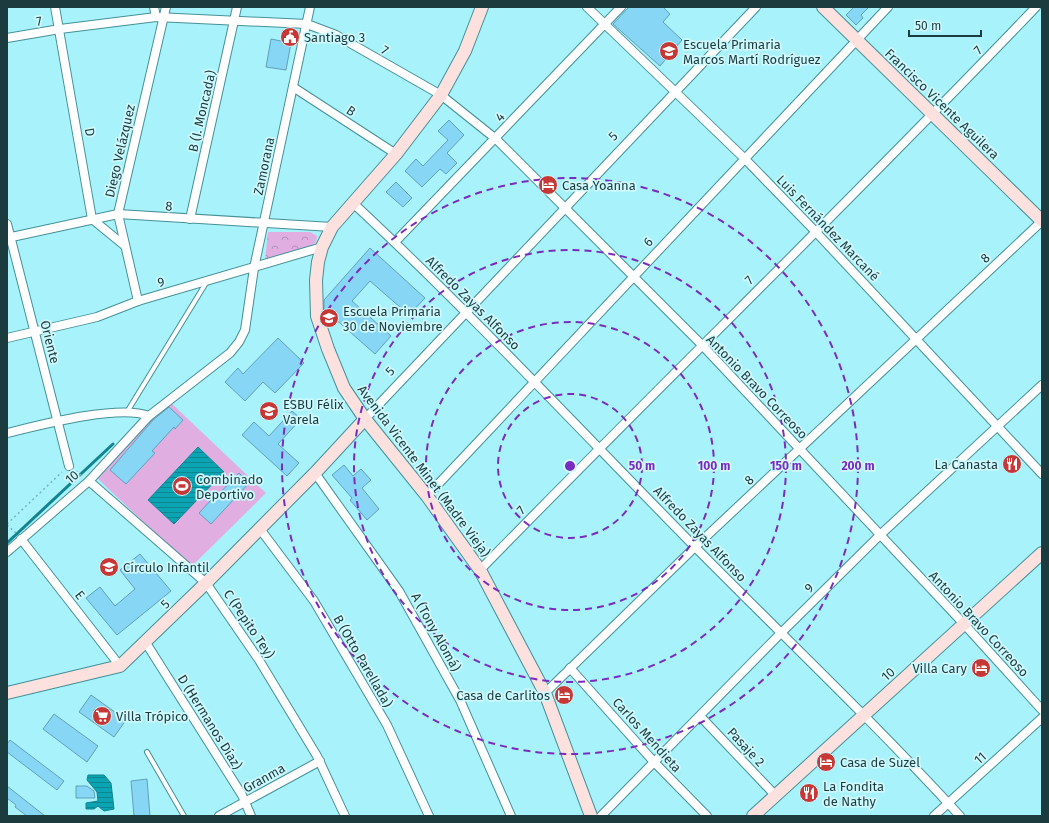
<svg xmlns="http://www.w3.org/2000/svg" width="1049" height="823" viewBox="0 0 1049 823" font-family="'Fira Sans',sans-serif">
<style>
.park{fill:url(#park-crowns)}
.pitch{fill:#e0aee1}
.water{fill:url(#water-rules);stroke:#11848f}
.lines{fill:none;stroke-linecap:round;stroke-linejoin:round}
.stream{stroke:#11848f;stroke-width:3}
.building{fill:#87d6f5;stroke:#61a0b9}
.lane-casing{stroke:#469098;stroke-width:6}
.street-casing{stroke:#469098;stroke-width:10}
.secondary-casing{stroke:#469098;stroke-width:14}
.path{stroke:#78b4bb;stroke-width:1.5;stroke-dasharray:2 3;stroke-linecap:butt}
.lane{stroke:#fff;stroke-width:4}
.street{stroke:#fff;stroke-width:8}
.secondary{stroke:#fce1df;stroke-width:12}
.ring{fill:none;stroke:#7b2cbf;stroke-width:2;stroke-dasharray:7 5}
.labels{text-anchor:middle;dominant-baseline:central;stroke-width:3.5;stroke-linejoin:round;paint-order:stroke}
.street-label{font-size:13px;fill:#1c3b3e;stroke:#cef9fe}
.poi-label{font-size:13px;fill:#1c3b3e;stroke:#cef9fe;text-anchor:start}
.centre{fill:#7b2cbf;stroke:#cef9fe;stroke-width:2}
.ring-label{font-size:12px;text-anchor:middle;font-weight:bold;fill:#7b2cbf;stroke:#cef9fe;stroke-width:3.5;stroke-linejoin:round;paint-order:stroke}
</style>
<defs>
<pattern id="park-crowns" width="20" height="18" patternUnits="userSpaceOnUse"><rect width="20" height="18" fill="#e0aee1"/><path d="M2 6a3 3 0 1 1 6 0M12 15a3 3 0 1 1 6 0" fill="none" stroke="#b58fb8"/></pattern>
<pattern id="water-rules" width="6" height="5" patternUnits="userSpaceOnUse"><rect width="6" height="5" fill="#0ca4b2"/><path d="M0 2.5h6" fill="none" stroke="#0b8792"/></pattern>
</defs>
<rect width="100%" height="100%" fill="#a7f2fb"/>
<polygon class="park" points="268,232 310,232 317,236 316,242 308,248 265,260"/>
<polygon class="pitch" points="170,402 266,493 191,567 98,479 151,419"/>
<g class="water">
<polygon points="198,447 224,472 174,524 148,500"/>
<polygon points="88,775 104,775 111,783 114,809 104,811 98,806 94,809 86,809 86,803 98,801 97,792 87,780"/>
</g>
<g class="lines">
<polyline class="stream" points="7,543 113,444"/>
</g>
<g class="building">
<polygon points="629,7 663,7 670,14 663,22 682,40 660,66 613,24"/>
<polygon points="854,7 869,7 861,15 863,18 856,25 846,15"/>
<polygon points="271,39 291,43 286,70 266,67"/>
<polygon points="449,120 464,135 447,153 457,163 446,174 440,169 422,187 405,171 416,159 423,166 448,140 438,131"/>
<polygon points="396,182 412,198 403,207 386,192"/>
<polygon points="370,248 425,298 409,315 370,281 352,301 391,336 375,354 324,309 324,300"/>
<polygon points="278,338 304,363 275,393 263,382 245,401 225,382 238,368 243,374"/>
<polygon points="169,407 183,420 175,429 174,427 152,451 155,453 126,484 110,470 153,420"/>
<polygon points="292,411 301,419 278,444 299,463 287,476 242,435 254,422 269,436"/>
<polygon points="344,465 353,476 361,469 371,480 362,488 379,509 367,520 350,500 352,498 332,475"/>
<polygon points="239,473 249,483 211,524 199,513 212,499 213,500"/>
<polygon points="140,554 171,591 117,635 86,598 100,587 115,606 135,589 120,570"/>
<polygon points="91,695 126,720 114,737 79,712"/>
<polygon points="54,714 98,746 87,762 43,729"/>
<polygon points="10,740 64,781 57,790 7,752 7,744"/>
<polygon points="147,779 150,816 134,816 131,781"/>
<polygon points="7,786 45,816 27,816 15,807 16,805 7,798"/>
<polygon points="76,786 87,786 94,791 95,798 76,798"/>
</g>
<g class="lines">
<defs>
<g id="lane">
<polyline points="127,412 206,283"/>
<polyline points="147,752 184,816"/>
</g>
<g id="street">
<polyline points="55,7 92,219 125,246"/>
<polyline points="154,7 156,17"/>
<polyline points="587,7 744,158 815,231 1042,474"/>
<polyline points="7,38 60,29 156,17 307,24 336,35 441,95 496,139 702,345 964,624 1042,710"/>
<polyline points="293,87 396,154"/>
<path d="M353 203C471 313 582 432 695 547 784 637 875 723 960 816"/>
<polyline points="190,219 237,7"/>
<polyline points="7,224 69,466"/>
<polyline points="7,238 118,214 332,227"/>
<polyline points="395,242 621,7"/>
<polyline points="138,301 118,214 166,7"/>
<polyline points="7,338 97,317 138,301 322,247"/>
<polyline points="365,419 756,7"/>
<path d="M7 433C40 425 119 404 149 416"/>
<polyline points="315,473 399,591 460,700 511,816"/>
<polyline points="89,481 206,583 259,660 317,756 345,816"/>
<polyline points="427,496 888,7"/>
<polyline points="260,529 314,601 387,725 429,816"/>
<polyline points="21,539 120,666"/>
<polyline points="7,552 89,481 149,416 230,353 239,342 245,330 254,268 310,7"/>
<path d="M480 570C664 381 854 198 1036 7"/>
<polyline points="146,643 242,795 251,816"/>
<polyline points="570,668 654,762 707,816"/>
<polyline points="545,693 695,547 1042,221"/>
<polyline points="700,716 775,795"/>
<polyline points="219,816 320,761"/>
<polyline points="601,816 781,633 880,535 1042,385"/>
<polyline points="934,816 1042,718"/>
</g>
<g id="secondary">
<polyline points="482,7 465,51 441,95 396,154 332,227 322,247 318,262 316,280 317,316 328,349 344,388 365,419 427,496 480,570 545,693 591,816"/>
<polyline points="823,7 1042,221"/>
<polyline points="7,693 120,666 206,583 315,473 365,419"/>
<polyline points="753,816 1042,553"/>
</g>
</defs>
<use href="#lane" class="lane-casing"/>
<use href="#street" class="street-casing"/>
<use href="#secondary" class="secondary-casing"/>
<g class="path">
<polyline points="76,471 82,476"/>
<polyline points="7,524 62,472"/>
<polyline points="7,525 16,533"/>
</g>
<use href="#lane" class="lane"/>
<use href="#street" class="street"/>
<use href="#secondary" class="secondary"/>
</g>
<g class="ring">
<circle cx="570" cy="466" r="72"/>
<circle cx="570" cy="466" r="144"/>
<circle cx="570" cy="466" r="216"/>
<circle cx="570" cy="466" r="288"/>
</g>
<defs>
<symbol id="civic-disc" viewBox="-11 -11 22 22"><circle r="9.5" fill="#c63736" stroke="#cef9fe"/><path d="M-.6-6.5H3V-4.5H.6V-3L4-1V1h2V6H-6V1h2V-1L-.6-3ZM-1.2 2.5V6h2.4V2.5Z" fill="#fff"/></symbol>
<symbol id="school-disc" viewBox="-11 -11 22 22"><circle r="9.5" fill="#c63736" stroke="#cef9fe"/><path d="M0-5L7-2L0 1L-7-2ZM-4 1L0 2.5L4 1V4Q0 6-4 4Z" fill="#fff"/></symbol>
<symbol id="hotel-disc" viewBox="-11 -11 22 22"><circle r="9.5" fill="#c63736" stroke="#cef9fe"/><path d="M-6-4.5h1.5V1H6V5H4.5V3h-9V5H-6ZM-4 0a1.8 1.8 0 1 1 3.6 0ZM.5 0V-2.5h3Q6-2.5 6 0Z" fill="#fff"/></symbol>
<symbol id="restaurant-disc" viewBox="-11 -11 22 22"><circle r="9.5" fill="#c63736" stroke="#cef9fe"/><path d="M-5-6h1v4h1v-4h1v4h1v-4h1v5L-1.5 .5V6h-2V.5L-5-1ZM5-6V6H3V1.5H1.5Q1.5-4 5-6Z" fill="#fff"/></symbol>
<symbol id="stadium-disc" viewBox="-11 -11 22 22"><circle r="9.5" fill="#c63736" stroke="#cef9fe"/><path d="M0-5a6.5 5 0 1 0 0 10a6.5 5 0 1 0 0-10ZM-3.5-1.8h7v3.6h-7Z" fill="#fff"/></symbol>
<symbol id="supermarket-disc" viewBox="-11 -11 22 22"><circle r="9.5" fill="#c63736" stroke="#cef9fe"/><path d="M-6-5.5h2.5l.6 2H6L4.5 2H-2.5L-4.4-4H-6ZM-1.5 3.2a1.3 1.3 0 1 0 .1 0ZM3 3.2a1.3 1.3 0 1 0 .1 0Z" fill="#fff"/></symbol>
</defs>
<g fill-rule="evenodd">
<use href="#civic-disc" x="279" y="26" width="22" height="22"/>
<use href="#school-disc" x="658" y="40" width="22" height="22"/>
<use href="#hotel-disc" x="537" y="174" width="22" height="22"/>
<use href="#school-disc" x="318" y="307" width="22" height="22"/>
<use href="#school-disc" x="258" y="400" width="22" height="22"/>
<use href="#restaurant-disc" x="1001" y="453" width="22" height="22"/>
<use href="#stadium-disc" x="171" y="475" width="22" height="22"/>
<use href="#school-disc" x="98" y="556" width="22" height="22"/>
<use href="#hotel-disc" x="970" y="657" width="22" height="22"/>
<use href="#hotel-disc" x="553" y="684" width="22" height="22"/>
<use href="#supermarket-disc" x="91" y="705" width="22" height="22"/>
<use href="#hotel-disc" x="815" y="751" width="22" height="22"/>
<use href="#restaurant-disc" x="798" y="782" width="22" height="22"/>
</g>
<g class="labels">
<g class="street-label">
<text transform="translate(39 21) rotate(-10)">7</text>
<text transform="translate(385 50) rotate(30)">7</text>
<text transform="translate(978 50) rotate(-46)">7</text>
<text transform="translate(942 104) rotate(44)">Francisco Vicente Aguilera</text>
<text transform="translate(202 111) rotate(-77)">B (I. Moncada)</text>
<text transform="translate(351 111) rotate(33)">B</text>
<text transform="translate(500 117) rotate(-46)">4</text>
<text transform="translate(90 132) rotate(80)">D</text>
<text transform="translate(613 136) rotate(-46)">5</text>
<text transform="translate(120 151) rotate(-77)">Diego Velázquez</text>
<text transform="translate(264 166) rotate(-78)">Zamorana</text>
<text transform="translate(169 206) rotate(4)">8</text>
<text transform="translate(828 228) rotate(46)">Luis Fernández Marcané</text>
<text transform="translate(648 242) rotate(-47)">6</text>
<text transform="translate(985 258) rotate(-43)">8</text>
<text transform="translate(749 280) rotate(-45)">7</text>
<text transform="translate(161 282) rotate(-16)">9</text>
<text transform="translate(473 303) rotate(45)">Alfredo Zayas Alfonso</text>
<text transform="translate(50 342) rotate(76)">Oriente</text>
<text transform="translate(390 371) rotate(-47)">5</text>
<text transform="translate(757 387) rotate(46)">Antonio Bravo Correoso</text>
<text transform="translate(424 471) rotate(53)">Avenida Vicente Minet (Madre Vieja)</text>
<text transform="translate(72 477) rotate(-41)">10</text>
<text transform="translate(749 480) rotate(-43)">8</text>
<text transform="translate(521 510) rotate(-46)">7</text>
<text transform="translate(700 534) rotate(46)">Alfredo Zayas Alfonso</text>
<text transform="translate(809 588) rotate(-45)">9</text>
<text transform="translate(80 595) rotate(52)">E</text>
<text transform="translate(165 604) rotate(-45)">5</text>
<text transform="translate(249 624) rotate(56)">C (Pepito Tey)</text>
<text transform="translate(979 624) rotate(47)">Antonio Bravo Correoso</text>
<text transform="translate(436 632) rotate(61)">A (Tony Alomá)</text>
<text transform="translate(363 661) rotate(60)">B (Otto Parellada)</text>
<text transform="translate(888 674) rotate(-42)">10</text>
<text transform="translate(210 722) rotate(58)">D (Hermanos Díaz)</text>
<text transform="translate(647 735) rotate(48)">Carlos Mendieta</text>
<text transform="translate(746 747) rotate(47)">Pasaje 2</text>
<text transform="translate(980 758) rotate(-42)">11</text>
<text transform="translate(264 778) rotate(-29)">Granma</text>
</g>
<g class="poi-label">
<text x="304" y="37">Santiago 3</text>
<text x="683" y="44">Escuela Primaria<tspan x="683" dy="15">Marcos Martí Rodríguez</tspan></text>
<text x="562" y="185">Casa Yoanna</text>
<text x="343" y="311">Escuela Primaria<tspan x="343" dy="15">30 de Noviembre</tspan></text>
<text x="283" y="404">ESBU Félix<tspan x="283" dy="15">Varela</tspan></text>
<text x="998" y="464" text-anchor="end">La Canasta</text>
<text x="196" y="479">Combinado<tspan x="196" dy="15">Deportivo</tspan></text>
<text x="123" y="567">Círculo Infantil</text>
<text x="967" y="668" text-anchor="end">Villa Cary</text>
<text x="550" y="695" text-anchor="end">Casa de Carlitos</text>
<text x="116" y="716">Villa Trópico</text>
<text x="840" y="762">Casa de Suzel</text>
<text x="823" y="786">La Fondita<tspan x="823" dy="15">de Nathy</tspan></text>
</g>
</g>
<circle cx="570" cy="466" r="6" class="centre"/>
<g class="ring-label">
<text x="642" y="470">50 m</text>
<text x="714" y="470">100 m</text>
<text x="786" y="470">150 m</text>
<text x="858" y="470">200 m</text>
</g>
<rect width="1049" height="823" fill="none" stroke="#1c3b3e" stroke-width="16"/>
<path d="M909 30v6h72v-6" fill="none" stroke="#1c3b3e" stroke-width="2"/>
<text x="915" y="30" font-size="12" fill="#1c3b3e" stroke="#cef9fe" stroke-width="3" paint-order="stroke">50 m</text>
</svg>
